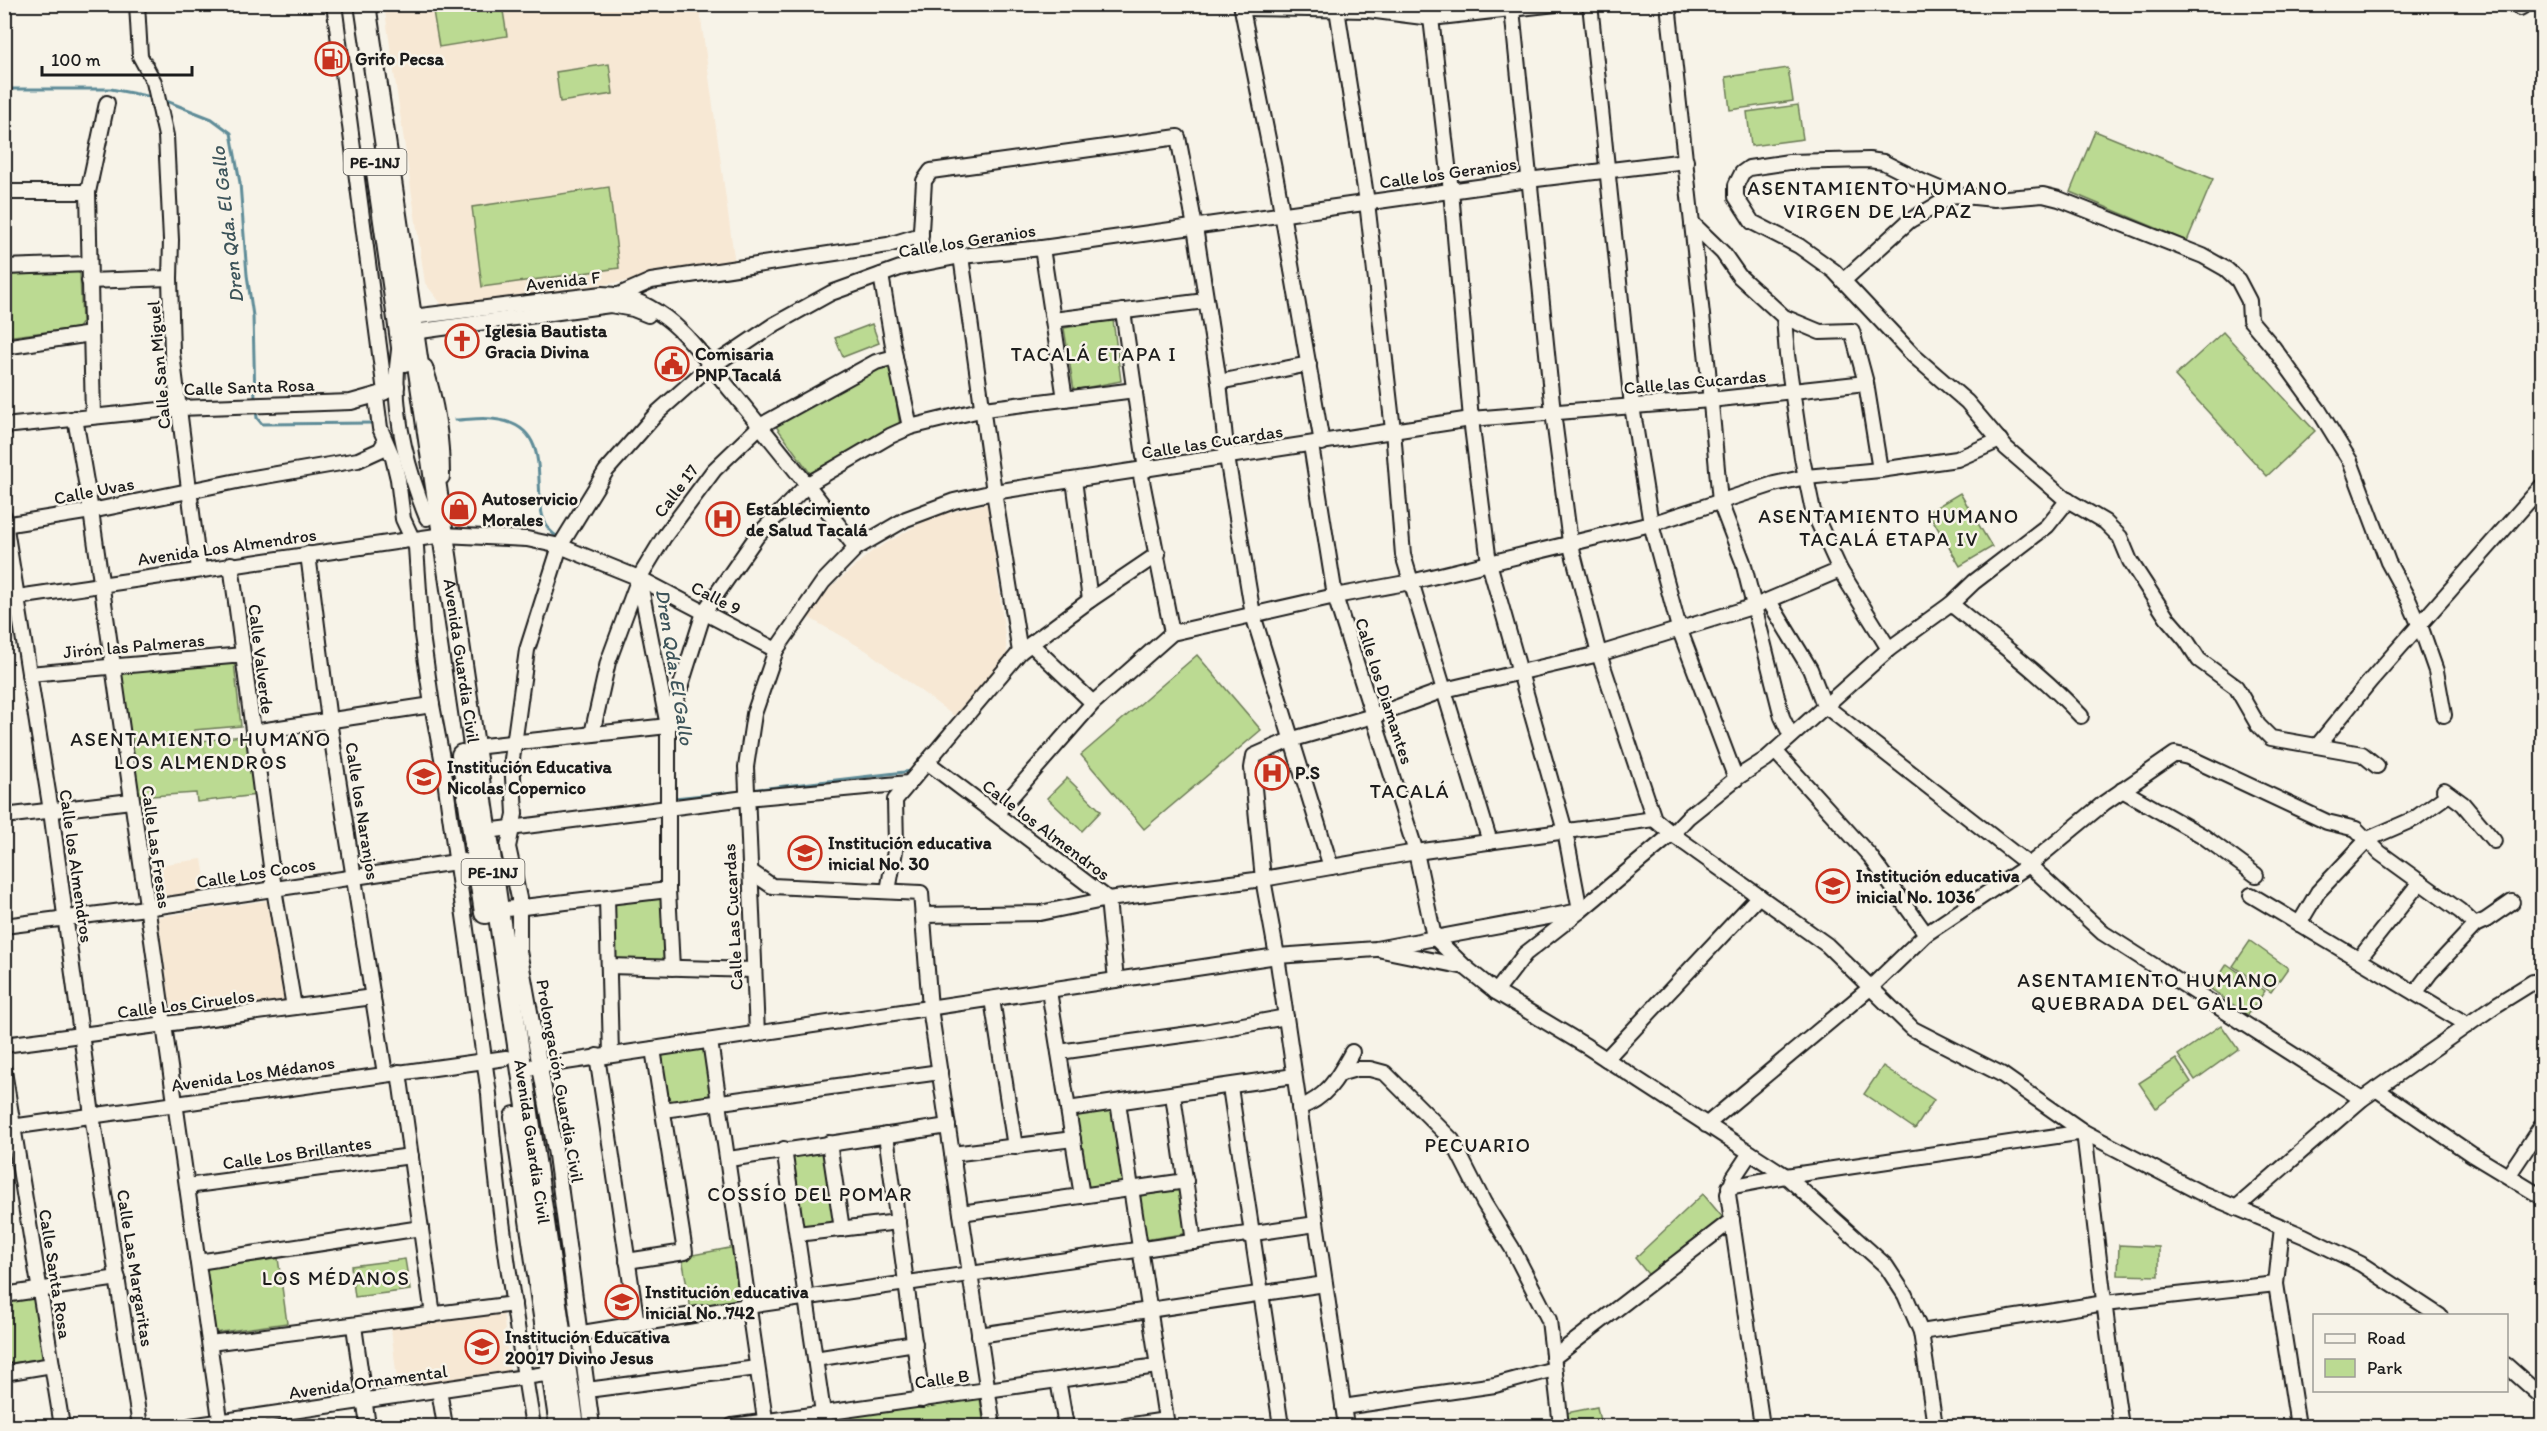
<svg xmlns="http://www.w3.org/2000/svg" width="2547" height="1431" viewBox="0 0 2547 1431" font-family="Itim,sans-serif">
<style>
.built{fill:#f7e8d4}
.green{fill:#bbda92;stroke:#6c7b57;stroke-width:1.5}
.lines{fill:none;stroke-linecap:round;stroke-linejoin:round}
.stream{stroke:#5e8c98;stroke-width:3}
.minor-casing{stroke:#1c1c1c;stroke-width:18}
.highway-casing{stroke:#1c1c1c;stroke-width:24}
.minor{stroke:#f7f3e8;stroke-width:14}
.highway{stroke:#f7f3e8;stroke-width:20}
.labels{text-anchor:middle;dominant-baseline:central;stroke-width:5;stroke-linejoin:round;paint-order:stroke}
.shield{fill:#f7f3e8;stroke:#5e5c59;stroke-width:1.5}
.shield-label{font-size:16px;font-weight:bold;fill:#1c1c1c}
.poi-label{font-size:18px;font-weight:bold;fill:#1c1c1c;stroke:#f7f3e8;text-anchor:start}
.street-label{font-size:18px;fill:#1c1c1c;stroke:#f7f3e8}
.neighbourhood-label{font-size:20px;letter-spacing:1.5px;fill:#1c1c1c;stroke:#f7f3e8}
.water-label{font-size:20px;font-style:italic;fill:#3d545a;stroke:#f7f3e8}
</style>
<rect width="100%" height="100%" fill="#f7f3e8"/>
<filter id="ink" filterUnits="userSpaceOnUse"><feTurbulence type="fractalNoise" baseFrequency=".0167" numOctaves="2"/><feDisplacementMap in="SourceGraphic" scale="12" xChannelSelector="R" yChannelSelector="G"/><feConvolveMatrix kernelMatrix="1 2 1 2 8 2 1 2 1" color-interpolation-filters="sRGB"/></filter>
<g filter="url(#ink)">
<g class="built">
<polygon points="384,5 699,5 735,264 630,281 443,306 425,283"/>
<polygon points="988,503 1008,659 954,716 867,651 806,616 830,588 871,552 931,517"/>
<polygon points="202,859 207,891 155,897 151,866"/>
<polygon points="270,900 286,1001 172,1017 158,917"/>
<polygon points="503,1312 510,1376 398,1389 391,1328"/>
</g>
<g class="green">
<polygon points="432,5 502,5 507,36 439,47"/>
<polygon points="609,64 613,94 560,102 556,72"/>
<polygon points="1788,68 1793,101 1730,110 1726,77"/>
<polygon points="1798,105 1803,139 1751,146 1747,112"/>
<polygon points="2095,131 2213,179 2187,241 2070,192"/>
<polygon points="609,187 619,268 482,287 472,207"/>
<polygon points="76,271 80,274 82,322 78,328 5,337 5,275"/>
<polygon points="1113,320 1121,381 1074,390 1064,328"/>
<polygon points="872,324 879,343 843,357 835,338"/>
<polygon points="2223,332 2315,431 2267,476 2175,376"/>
<polygon points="886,364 891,367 900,426 810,473 775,425"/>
<polygon points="1960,493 1992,547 1960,566 1928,512"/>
<polygon points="1197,655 1261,730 1144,829 1081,755"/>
<polygon points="234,662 241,726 194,730 194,742 249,735 257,795 197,802 196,793 136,797 118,673"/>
<polygon points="1067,778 1101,811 1082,831 1047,798"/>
<polygon points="665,895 669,961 614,964 612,900"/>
<polygon points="2250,941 2288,968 2271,992 2233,966"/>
<polygon points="2227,964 2265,991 2248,1015 2211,989"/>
<polygon points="2221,1025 2238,1049 2195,1080 2178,1055"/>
<polygon points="706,1046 714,1099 666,1106 660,1054"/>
<polygon points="2176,1059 2191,1082 2156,1108 2139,1083"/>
<polygon points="1883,1066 1934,1100 1915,1129 1864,1094"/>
<polygon points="1115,1105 1126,1185 1085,1191 1074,1111"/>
<polygon points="828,1151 839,1227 802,1231 792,1157"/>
<polygon points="1183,1189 1189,1233 1144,1240 1138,1196"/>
<polygon points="1703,1194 1723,1218 1651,1278 1635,1258"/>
<polygon points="2119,1245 2159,1247 2159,1276 2118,1275"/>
<polygon points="735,1247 743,1300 691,1310 682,1257"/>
<polygon points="278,1258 287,1323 214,1333 205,1269"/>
<polygon points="405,1259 410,1290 355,1297 351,1266"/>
<polygon points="35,1298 44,1358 5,1364 5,1302"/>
<polygon points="980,1398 984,1426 834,1426 833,1418"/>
<polygon points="1597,1407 1601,1426 1568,1426 1566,1413"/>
</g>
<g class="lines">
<g class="stream">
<polyline points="4,89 111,89 152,97"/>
<polyline points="161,99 212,119 231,133 240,183 247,275 253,316 255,401"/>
<polyline points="256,410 257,418 262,424 375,423"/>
<path d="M455 420C467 420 480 417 492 419 571 426 515 517 560 538"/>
<polyline points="648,587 654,619"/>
<polyline points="750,790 913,771"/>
<polyline points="674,798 744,791"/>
<polyline points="1003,811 1014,819"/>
</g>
<defs>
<g id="minor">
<polyline points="137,4 140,56 154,82 166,136 171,240 170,278 172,353 199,569"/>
<polyline points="334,4 385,392 397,386"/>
<polyline points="1241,4 1277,184 1322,443"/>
<polyline points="1590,4 1632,406 1651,524 1679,628 1736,779"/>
<polyline points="1668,4 1708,370 1720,502 1743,562 1782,717 1791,736"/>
<polyline points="1242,8 1368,10 1431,18 1556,4"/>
<polyline points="2520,8 2527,4"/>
<polyline points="1337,9 1367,202 1393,430 1403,555 1490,842"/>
<polyline points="1512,9 1553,412 1570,542 1599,654 1654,819 1672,834 1827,945 1913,1029 2001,1074 2084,1132 2199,1192 2304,1236 2361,1264 2440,1316"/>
<polyline points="4,192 88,192"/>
<polyline points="1692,223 1723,253 1739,276 1784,317 1820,332 1852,331 1866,383 1880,470"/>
<polyline points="1042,248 1065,399"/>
<polyline points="961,256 994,492 1020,652"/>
<polyline points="919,264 924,181 931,171 1178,137 1195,227 1219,382 1227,457 1253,615 1331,867"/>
<polyline points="4,267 89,264"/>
<polyline points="881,275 895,357 910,427"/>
<polyline points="89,281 170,278"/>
<polyline points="1843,281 1909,221 1954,195"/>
<polyline points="618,298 619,295 651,281 888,245 921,235"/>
<polyline points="1123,311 1146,470"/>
<polyline points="1784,317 1787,355 1802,458 1813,511 1840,570 1889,649"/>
<path d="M404 318 602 294C626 294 647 304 666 318 691 337 712 368 733 393 775 444 816 495 856 548"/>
<polyline points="1053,320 1205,301"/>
<polyline points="406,333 610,305 633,309 648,315"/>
<polyline points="4,347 91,334"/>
<path d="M399 350C390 406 406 466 427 518"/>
<path d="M425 367C437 404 442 438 442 477"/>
<polyline points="1219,382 1309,364"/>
<path d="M376 397 380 428 393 458 398 479 403 519 416 547 422 635 432 705 442 758 489 1094C497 1205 515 1316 533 1426"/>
<polyline points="93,416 88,192 107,103"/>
<polyline points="75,418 91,511 221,1426"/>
<polyline points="4,426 179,408 351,402 383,393"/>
<polyline points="1311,445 1335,596 1416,852 1434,937 1465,967 1496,992 1586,1046 1786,1176 1886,1266 1905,1295 1921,1332 1935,1426"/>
<polyline points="1140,471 1172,633"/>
<polyline points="1074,480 1090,600"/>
<polyline points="4,516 51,811 92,1115 140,1426"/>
<polyline points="4,525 91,511 242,480 358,460 380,450 385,442"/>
<polyline points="308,554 329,721 385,1074"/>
<polyline points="231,564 274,889 294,1007"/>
<polyline points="639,578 668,726 668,890 672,968"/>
<polyline points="4,599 443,535 527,539 560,546 639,578 776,650"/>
<polyline points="1769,601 1810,669 1824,705 2029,865 2103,933 2362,1099"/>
<path d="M1951 604C1996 641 2041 673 2081 716"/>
<polyline points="1031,644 1093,703"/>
<polyline points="29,674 243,655"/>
<polyline points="668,726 704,612 757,536 808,484 890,436 910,427 984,409 1135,390"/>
<polyline points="253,732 432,705"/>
<polyline points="592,734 608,662 639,578 664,537 714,470 760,426 876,362 895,357"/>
<polyline points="2318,745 2370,681 2542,486"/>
<polyline points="474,747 668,726"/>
<polyline points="1775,751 1870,856 1926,934"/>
<polyline points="927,762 1108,899 1116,980"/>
<polyline points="2377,766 2362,754 2271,738 2258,725 2236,687 2199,660 2186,640 2167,618 2130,561 2120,537 2105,522 2064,498 2006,448 1967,402 1914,356 1834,271 1799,246 1752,222 1736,197 1736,185 1742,173 1749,168 1789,162 1869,160 1883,162 1923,182 1954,195 1994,199 2043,195 2059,199 2203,256 2226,269 2238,280 2249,301 2250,320 2273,347 2318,409 2350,461 2388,562 2409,601 2422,631 2436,671 2444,715"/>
<polyline points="2122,790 2203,836 2256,875"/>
<polyline points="2444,790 2463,804 2494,841"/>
<polyline points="996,814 1093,703 1172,633 1335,596 1411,582 1651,524 1774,484 1806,477 1880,470 1957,459 2000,440"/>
<polyline points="4,816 131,801"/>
<polyline points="487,831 746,798 909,783"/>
<polyline points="750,871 772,886 921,893 930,1008 993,1426"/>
<polyline points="888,891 896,845 895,800 1020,652 1090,600 1158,554"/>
<polyline points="2251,895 2468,1025"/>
<polyline points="607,898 611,1054"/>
<polyline points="498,910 668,890"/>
<polyline points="923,915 1040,913 1108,899 1263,879 1416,852 1654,819"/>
<polyline points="2299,924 2318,892 2368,839 2414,819 2449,794"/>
<polyline points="4,926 146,908 463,861"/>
<polyline points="1382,950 1465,967"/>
<polyline points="2359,959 2420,882"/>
<polyline points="609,966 754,970"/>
<polyline points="1049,991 1082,1196"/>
<polyline points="1496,992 1525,954 1580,911 1672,834 1688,817 1738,777 1766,759 1889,649 1951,604 1974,582 2047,526 2068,500"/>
<polyline points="2415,993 2430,973 2475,925 2486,920 2512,902"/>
<polyline points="992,999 1015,1147"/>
<polyline points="757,1034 746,767 754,714 776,650 823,582 856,548 906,519 954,501 994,492 1471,419 1710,400 1866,383"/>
<polyline points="710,1041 766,1426"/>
<polyline points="4,1045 373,997"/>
<polyline points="1059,1052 1204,1032 1286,1017"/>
<polyline points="597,1056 637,1324"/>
<polyline points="1606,1059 1759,896"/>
<polyline points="532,1067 1277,956 1376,949 1580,911 1565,831 1489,563 1471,419 1451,191 1431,18"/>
<polyline points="4,1071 62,1426"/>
<polyline points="399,1072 433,1315"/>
<polyline points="1342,1073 1356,1069 1370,1069 1385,1073 1452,1140 1484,1203 1512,1248 1549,1320 1561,1426"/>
<polyline points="1230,1087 1281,1426"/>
<polyline points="2376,1089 2471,1154 2542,1197"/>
<polyline points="1173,1095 1194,1242"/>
<polyline points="1118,1102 1167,1426"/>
<path d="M1299 1108C1328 1097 1338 1077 1352 1052"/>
<polyline points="1068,1109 1294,1076"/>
<polyline points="663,1110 940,1072"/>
<polyline points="1706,1125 1870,988 1926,934 2029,865 2104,803 2175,754 2188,757 2327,822 2356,829 2380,853 2460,911 2475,925"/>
<polyline points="4,1128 506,1058"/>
<polyline points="886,1135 922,1400"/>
<polyline points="829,1143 842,1229"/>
<polyline points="784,1149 825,1426"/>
<polyline points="1750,1153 1734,1177 1728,1194 1762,1426"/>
<polyline points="952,1154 1073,1139"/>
<polyline points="729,1159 948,1126"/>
<polyline points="2508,1176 2542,1125"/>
<polyline points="187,1186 411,1156"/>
<path d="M1729 1187 1786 1176 2084 1132C2096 1231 2106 1329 2121 1426"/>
<polyline points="2236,1208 2362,1099 2496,1005 2533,982 2542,981"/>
<polyline points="961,1213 1186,1181"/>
<polyline points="2282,1227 2276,1284 2298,1426"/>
<polyline points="797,1234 898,1222"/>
<polyline points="627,1261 685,1252 653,1049"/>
<polyline points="198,1262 421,1228"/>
<polyline points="4,1295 118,1278"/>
<polyline points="354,1326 368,1426"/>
<polyline points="1921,1332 2105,1303 2276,1284"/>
<polyline points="570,1335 748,1306 1316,1224"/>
<polyline points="979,1335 1325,1284"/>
<polyline points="210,1343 514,1304"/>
<polyline points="1553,1358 1732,1220"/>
<polyline points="815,1359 915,1343"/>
<polyline points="2506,1365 2542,1397"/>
<polyline points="4,1373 52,1365"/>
<polyline points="1058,1380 1066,1426"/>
<polyline points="439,1390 445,1426"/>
<polyline points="587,1390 757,1368"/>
<polyline points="1343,1407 1495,1385 1554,1369"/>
<polyline points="190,1426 552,1373"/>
<polyline points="592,1426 556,1155 519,951 519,898 508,847 515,814 512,759 527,650 560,546 606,471 657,413 702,373 775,324 831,293 900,268 961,256 1042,248 1528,180 1686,161"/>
<polyline points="732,1426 1157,1366"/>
<polyline points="1126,1426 1166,1420"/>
<polyline points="1346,1426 1277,956 1263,879 1252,768 1254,756 1290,740 1373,716 1444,690 1599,654 1755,606 1840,570"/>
</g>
<g id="highway">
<path id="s1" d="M365 4 574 1426"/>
<polyline points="376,165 404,361"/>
<polyline points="462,755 485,913"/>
<polyline points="515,1117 560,1426"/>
</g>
</defs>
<use href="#minor" class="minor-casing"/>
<use href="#highway" class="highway-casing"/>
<use href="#minor" class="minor"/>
<use href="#highway" class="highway"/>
</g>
</g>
<defs>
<symbol id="fuel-ring" viewBox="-11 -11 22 22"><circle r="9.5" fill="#f7f3e8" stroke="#c8321e" stroke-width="1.5"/><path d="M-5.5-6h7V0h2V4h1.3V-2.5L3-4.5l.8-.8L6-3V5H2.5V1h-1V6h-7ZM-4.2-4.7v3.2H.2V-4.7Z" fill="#c8321e"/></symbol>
<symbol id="church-ring" viewBox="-11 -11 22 22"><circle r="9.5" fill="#f7f3e8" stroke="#c8321e" stroke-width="1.5"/><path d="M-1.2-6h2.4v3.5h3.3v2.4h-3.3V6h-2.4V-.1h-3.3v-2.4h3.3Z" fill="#c8321e"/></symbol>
<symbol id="civic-ring" viewBox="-11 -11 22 22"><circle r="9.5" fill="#f7f3e8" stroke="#c8321e" stroke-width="1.5"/><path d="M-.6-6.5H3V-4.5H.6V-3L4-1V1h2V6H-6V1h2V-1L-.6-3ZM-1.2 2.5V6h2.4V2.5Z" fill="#c8321e"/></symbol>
<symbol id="shop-ring" viewBox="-11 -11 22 22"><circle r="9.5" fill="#f7f3e8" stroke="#c8321e" stroke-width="1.5"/><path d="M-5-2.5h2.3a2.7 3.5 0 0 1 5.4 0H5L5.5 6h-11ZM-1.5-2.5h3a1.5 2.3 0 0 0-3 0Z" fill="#c8321e"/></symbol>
<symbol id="hospital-ring" viewBox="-11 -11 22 22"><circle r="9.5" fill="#f7f3e8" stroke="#c8321e" stroke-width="1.5"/><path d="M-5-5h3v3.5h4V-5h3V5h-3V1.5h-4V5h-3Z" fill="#c8321e"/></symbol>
<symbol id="school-ring" viewBox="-11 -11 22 22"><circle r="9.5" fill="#f7f3e8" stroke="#c8321e" stroke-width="1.5"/><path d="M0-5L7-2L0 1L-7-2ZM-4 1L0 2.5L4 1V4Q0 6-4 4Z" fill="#c8321e"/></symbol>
</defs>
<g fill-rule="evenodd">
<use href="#fuel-ring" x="313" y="40" width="38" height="38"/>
<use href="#church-ring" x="443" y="322" width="38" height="38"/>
<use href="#civic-ring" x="653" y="345" width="38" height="38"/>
<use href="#shop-ring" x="440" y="490" width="38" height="38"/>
<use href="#hospital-ring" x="704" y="500" width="38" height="38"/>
<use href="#hospital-ring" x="1253" y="754" width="38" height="38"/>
<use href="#school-ring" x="405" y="758" width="38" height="38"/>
<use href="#school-ring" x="786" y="834" width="38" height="38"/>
<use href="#school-ring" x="1814" y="867" width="38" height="38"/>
<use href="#school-ring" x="603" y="1283" width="38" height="38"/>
<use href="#school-ring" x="463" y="1328" width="38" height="38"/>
</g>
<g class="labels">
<g class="shield">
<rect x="343.5" y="149" width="63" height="26" rx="4.5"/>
<rect x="461.5" y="859" width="63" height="26" rx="4.5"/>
</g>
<g class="shield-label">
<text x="375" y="162">PE-1NJ</text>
<text x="493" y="872">PE-1NJ</text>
</g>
<g class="poi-label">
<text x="355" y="59">Grifo Pecsa</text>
<text x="485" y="331">Iglesia Bautista<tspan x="485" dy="21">Gracia Divina</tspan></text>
<text x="695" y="354">Comisaria<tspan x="695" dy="21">PNP Tacalá</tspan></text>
<text x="482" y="499">Autoservicio<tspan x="482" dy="21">Morales</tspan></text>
<text x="746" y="509">Establecimiento<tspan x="746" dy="21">de Salud Tacalá</tspan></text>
<text x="447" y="767">Institución Educativa<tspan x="447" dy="21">Nicolas Copernico</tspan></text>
<text x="1295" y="773">P.S</text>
<text x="828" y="843">Institución educativa<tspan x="828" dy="21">inicial No. 30</tspan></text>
<text x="1856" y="876">Institución educativa<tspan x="1856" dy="21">inicial No. 1036</tspan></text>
<text x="645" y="1292">Institución educativa<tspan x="645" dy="21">inicial No. 742</tspan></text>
<text x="505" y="1337">Institución Educativa<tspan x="505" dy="21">20017 Divino Jesus</tspan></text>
</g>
<g class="street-label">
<text transform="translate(1448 173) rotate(-8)">Calle los Geranios</text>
<text transform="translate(967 241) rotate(-9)">Calle los Geranios</text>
<text transform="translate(563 281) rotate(-6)">Avenida F</text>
<text transform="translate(159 365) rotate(-95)">Calle San Miguel</text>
<text transform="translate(1695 382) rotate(-5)">Calle las Cucardas</text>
<text transform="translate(249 387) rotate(-2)">Calle Santa Rosa</text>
<text transform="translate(1212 442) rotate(-9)">Calle las Cucardas</text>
<text transform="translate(94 491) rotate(-11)">Calle Uvas</text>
<text transform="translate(676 491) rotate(-53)">Calle 17</text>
<text transform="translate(227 547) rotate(-8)">Avenida Los Almendros</text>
<text transform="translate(716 598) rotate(27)">Calle 9</text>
<text transform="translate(134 646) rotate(-5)">Jirón las Palmeras</text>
<text transform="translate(261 659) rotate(83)">Calle Valverde</text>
<text stroke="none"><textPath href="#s1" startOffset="664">Avenida Guardia Civil</textPath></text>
<text transform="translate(1384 691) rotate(72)">Calle los Diamantes</text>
<text transform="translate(362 811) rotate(81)">Calle los Naranjos</text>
<text transform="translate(1046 830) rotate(37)">Calle los Almendros</text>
<text transform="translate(156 847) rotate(82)">Calle Las Fresas</text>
<text transform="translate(76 866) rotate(82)">Calle los Almendros</text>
<text transform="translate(256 873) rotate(-9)">Calle Los Cocos</text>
<text transform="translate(733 917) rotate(-93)">Calle Las Cucardas</text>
<text transform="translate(186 1004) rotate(-7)">Calle Los Ciruelos</text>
<text transform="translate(253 1074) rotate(-8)">Avenida Los Médanos</text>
<text transform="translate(560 1081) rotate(80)">Prolongación Guardia Civil</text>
<text stroke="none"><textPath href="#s1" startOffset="1150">Avenida Guardia Civil</textPath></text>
<text transform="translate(297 1153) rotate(-8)">Calle Los Brillantes</text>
<text transform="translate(135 1268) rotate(81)">Calle Las Margaritas</text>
<text transform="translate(55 1274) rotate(81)">Calle Santa Rosa</text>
<text transform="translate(942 1379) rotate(-8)">Calle B</text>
<text transform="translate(368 1382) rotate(-8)">Avenida Ornamental</text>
</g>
<g class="neighbourhood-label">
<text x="1878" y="188">ASENTAMIENTO HUMANO<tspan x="1878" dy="23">VIRGEN DE LA PAZ</tspan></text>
<text x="1094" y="354">TACALÁ ETAPA I</text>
<text x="1889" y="516">ASENTAMIENTO HUMANO<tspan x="1889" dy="23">TACALÁ ETAPA IV</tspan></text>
<text x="201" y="739">ASENTAMIENTO HUMANO<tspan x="201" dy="23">LOS ALMENDROS</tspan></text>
<text x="1410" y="791">TACALÁ</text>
<text x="2148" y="980">ASENTAMIENTO HUMANO<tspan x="2148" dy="23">QUEBRADA DEL GALLO</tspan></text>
<text x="1478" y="1145">PECUARIO</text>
<text x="810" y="1194">COSSÍO DEL POMAR</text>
<text x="336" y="1278">LOS MÉDANOS</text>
</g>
<g class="water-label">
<text transform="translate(227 225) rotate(-97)">Dren Qda. El Gallo</text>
<text transform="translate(675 667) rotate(81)">Dren Qda. El Gallo</text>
</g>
</g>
<rect width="2547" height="1431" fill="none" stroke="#f7f3e8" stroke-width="24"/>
<rect x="12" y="12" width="2523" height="1407" fill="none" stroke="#1c1c1c" stroke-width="2" filter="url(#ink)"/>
<rect x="2313" y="1314" width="195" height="78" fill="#f7f3e8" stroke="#9f9d96" stroke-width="1.5"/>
<rect x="2325" y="1334" width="30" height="9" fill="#f7f3e8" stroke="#9f9d96" stroke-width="1.5"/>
<text x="2367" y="1344" font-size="18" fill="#1c1c1c">Road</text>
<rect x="2325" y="1359" width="30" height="18" fill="#bbda92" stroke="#9f9d96" stroke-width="1.5"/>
<text x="2367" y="1374" font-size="18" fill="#1c1c1c">Park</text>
<path d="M42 66v9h150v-9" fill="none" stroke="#1c1c1c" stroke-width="3"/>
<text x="51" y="66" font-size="18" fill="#1c1c1c" stroke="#f7f3e8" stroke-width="4.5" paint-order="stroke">100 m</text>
</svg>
